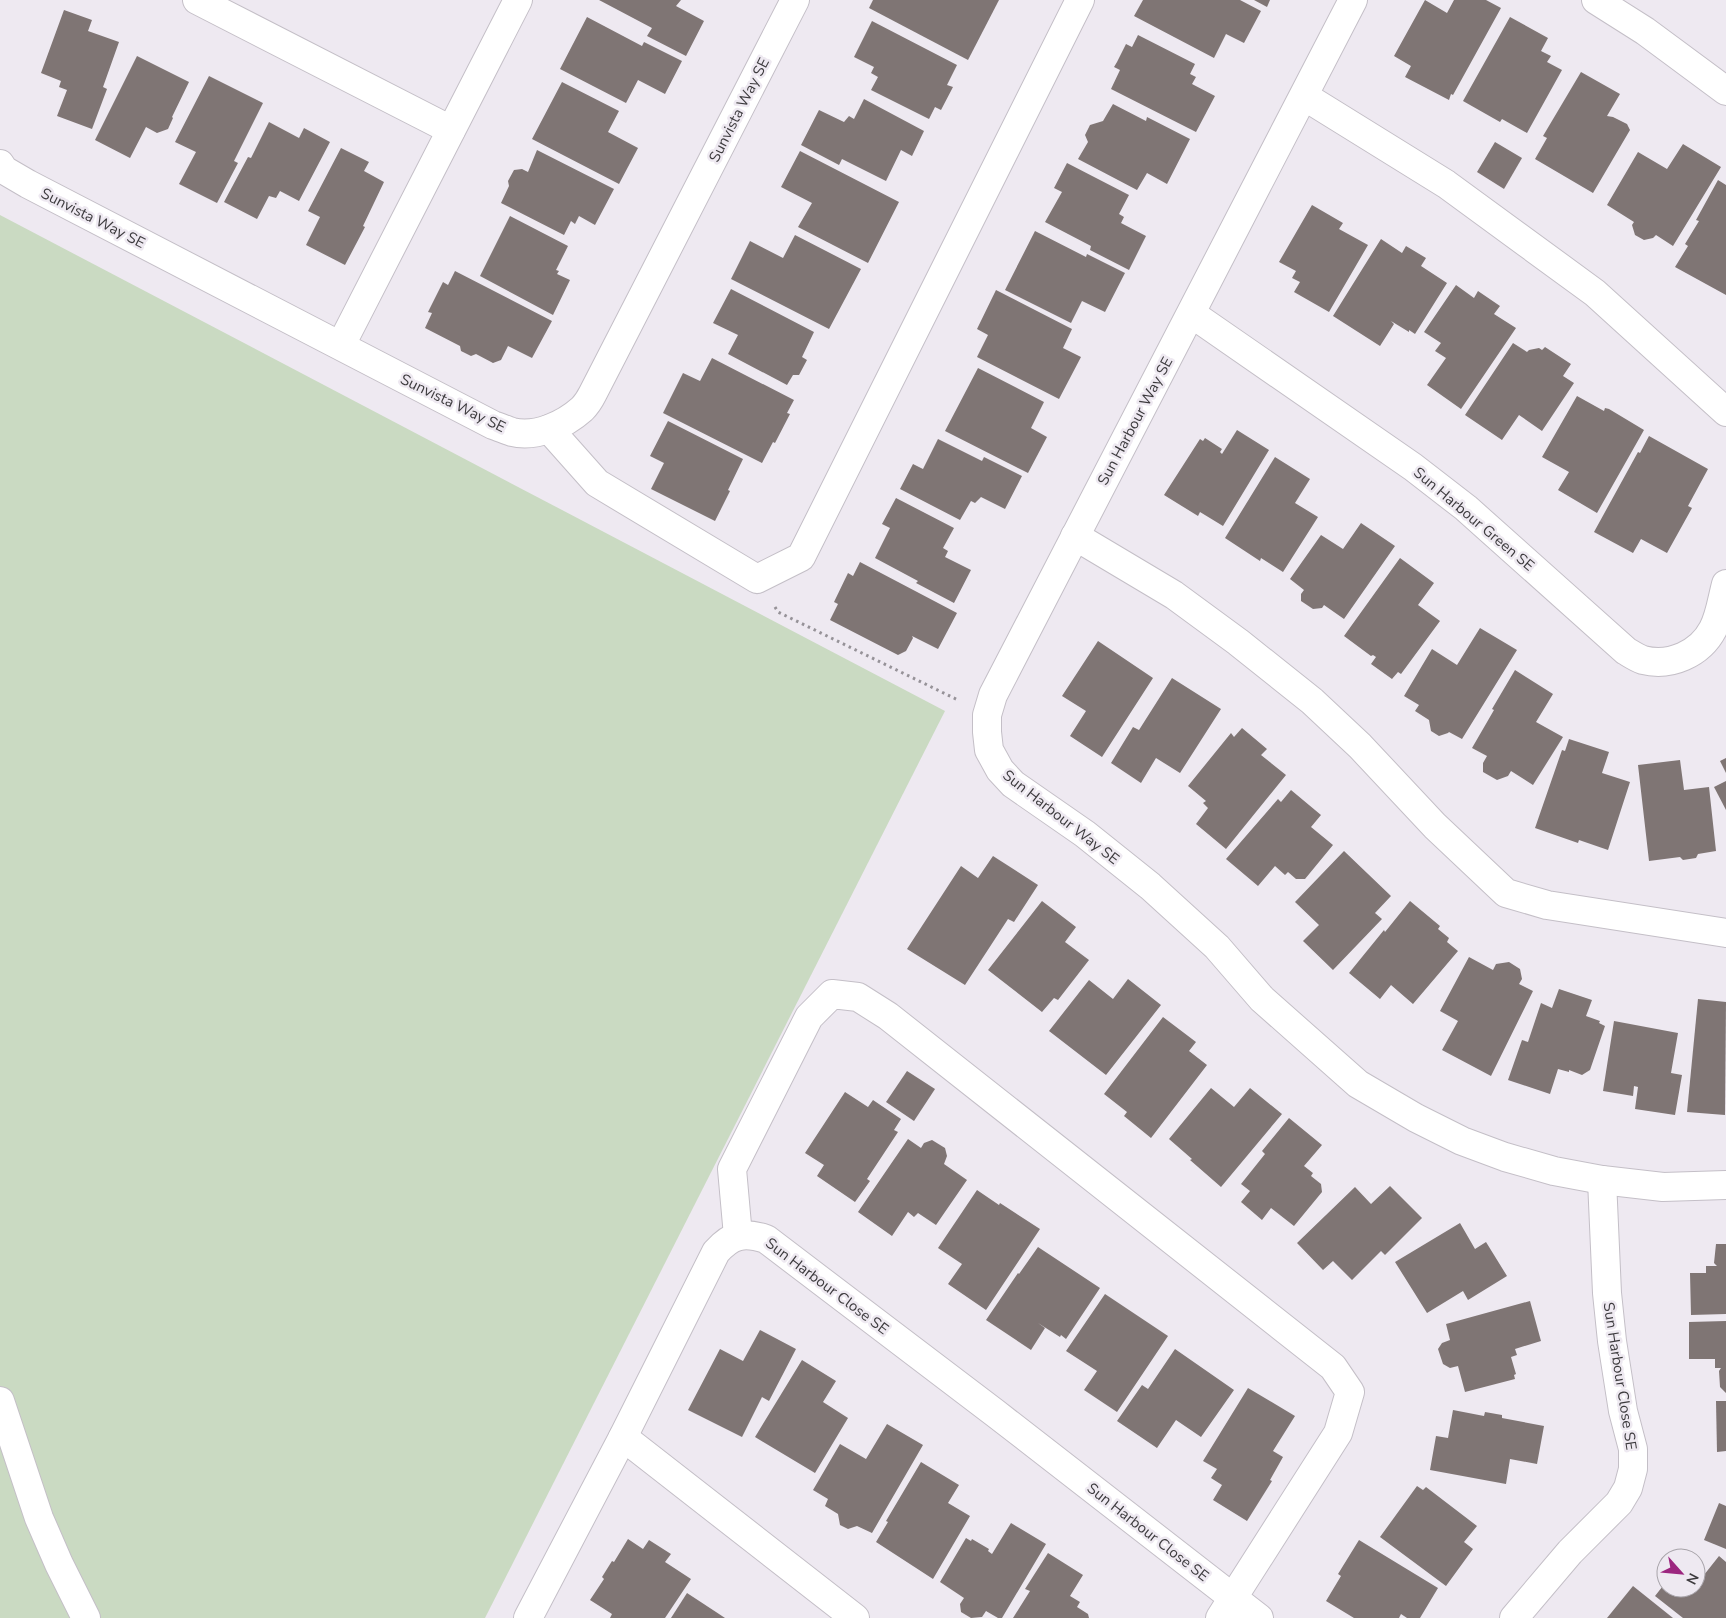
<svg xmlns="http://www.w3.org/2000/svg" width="1726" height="1618" viewBox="0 0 1726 1618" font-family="'Nunito Sans',sans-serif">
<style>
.green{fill:#cadac2}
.building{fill:#7f7574}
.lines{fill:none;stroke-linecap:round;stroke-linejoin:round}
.minor-casing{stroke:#c4bfc7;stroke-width:30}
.highway-casing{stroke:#c4bfc7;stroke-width:30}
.path{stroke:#969298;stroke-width:3;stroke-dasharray:2.5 4;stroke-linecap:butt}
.minor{stroke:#fff;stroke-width:28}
.highway{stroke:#fff;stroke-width:28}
.labels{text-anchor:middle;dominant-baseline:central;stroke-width:5;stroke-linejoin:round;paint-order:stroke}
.street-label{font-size:15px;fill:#3d3b3e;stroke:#eee9f1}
</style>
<rect width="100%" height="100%" fill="#eee9f1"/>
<polygon class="green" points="0,215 945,711 485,1618 0,1618"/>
<g class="building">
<polygon points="599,0 681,0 676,6 704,21 686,56 647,36 652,28"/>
<polygon points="873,0 999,0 968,60 869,8"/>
<polygon points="1143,0 1240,0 1261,11 1244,43 1226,34 1214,58 1134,16"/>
<polygon points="1254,0 1270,0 1267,7"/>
<polygon points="1425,0 1447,13 1454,0 1486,0 1501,8 1453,95 1451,94 1449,100 1405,77 1411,66 1394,56"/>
<polygon points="64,10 92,20 88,31 119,42 103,87 107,89 92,129 57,116 67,90 59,87 61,81 41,73"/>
<polygon points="587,17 642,46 644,42 682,61 665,94 638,80 626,103 560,69"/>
<polygon points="1510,17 1548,38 1541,51 1551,56 1547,62 1562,70 1527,133 1502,119 1500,122 1463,101"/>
<polygon points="872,21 957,65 947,85 953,87 941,110 935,107 929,119 871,90 878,77 871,73 874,67 854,57"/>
<polygon points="1138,35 1195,64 1190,74 1196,77 1192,84 1215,96 1196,132 1111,89 1120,70 1114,67 1117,62 1126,44 1132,47"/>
<polygon points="137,56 189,82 172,117 173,118 168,129 157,133 146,127 130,158 95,140"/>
<polygon points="1581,72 1620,94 1607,116 1613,117 1627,124 1630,130 1593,193 1535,159 1547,138 1543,136"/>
<polygon points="209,76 263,103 234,161 238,163 217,203 179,184 196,152 175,142"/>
<polygon points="562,82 619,111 608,132 638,148 619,184 532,139"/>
<polygon points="864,99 924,131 912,156 901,150 886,181 842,159 839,165 801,145 819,110 844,122 849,116 854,119"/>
<polygon points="1113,104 1146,121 1147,117 1190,139 1167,184 1147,173 1137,190 1078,159 1088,142 1085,135 1090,125 1103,121"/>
<polygon points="269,122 299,138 304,128 330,142 299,201 280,191 276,198 269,196 257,219 224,202 248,157 251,158"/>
<polygon points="1495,142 1522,158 1504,189 1477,172"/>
<polygon points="1683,144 1721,167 1673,246 1656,235 1653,238 1644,240 1635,235 1632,225 1634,222 1607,205 1638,152 1667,169"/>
<polygon points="341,148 369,162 364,171 384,182 363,226 365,227 345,265 306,245 320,217 308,211"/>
<polygon points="537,150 614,189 595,225 579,216 575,224 571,221 564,235 501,203 509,186 508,181 514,170 522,169 528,172"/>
<polygon points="800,151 899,202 868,263 798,227 812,203 781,187"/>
<polygon points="1067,163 1129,195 1119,214 1124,217 1121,223 1146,236 1129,270 1090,250 1091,246 1045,222 1062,192 1054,188"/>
<polygon points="1718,180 1726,185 1726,295 1675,267 1688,246 1685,244 1699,221 1696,220"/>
<polygon points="1312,205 1343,223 1339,229 1368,245 1329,312 1294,292 1300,282 1292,278 1296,271 1279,262"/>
<polygon points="510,216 568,246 556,270 559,271 557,274 570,280 553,315 480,276"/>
<polygon points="1035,231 1086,257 1087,254 1125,273 1105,312 1082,301 1071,323 1005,290"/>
<polygon points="795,235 861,269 829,329 731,279 750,241 783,258"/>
<polygon points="1381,239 1402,253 1406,246 1426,258 1421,266 1447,283 1415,334 1409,330 1409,332 1391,321 1394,324 1380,346 1333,316"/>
<polygon points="455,271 552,321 532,358 508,346 501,360 493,363 476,354 471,356 461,351 460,346 425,328 432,313 428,312 443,282 448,285"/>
<polygon points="1456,285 1474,298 1478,291 1500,306 1494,314 1516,328 1461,409 1427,385 1446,358 1435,351 1441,343 1424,332"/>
<polygon points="731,289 814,332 802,357 807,360 799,375 793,375 787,385 728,354 738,335 713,323"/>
<polygon points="996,290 1072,329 1063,348 1081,357 1059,399 977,357 988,335 977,329"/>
<polygon points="1513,343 1527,352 1529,350 1539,348 1542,350 1545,347 1571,364 1563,376 1574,383 1542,431 1519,415 1502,440 1465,415"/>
<polygon points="712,358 794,400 787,413 790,414 775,443 773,442 762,463 663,413 683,373 700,381"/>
<polygon points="978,368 1044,402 1031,428 1047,437 1028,473 945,431"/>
<polygon points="1577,396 1604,411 1605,408 1609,409 1644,430 1597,513 1558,490 1569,472 1542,457"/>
<polygon points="668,421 743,459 728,490 730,491 715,521 651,489 664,463 650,456"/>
<polygon points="1237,430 1269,450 1223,526 1200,512 1198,516 1164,495 1200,439 1203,441 1205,438 1222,449 1220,452 1222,454"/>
<polygon points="1649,436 1708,469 1688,506 1692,508 1667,553 1641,539 1633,553 1594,532 1638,452 1640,453"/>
<polygon points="938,439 982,461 984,457 1022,476 1005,509 981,497 975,503 971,501 960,520 900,489 913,464 923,469"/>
<polygon points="1275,457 1310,479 1295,503 1318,517 1283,572 1261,558 1260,561 1225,538"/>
<polygon points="896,498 954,528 943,548 948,551 945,557 971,570 954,603 916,583 918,581 875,558 890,528 882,524"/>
<polygon points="1361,523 1395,546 1344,619 1324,605 1322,608 1313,609 1301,601 1301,594 1304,590 1290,579 1321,535 1343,549"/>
<polygon points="1400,558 1434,583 1418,605 1440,621 1401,674 1398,672 1392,679 1371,664 1376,657 1373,655 1371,656 1344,636"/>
<polygon points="860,562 957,613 938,649 912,636 913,638 906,651 898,655 830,620 838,604 834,602 848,573 853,576"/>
<polygon points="1480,628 1517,650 1462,739 1449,732 1448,733 1439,736 1431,731 1429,720 1415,711 1419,705 1404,696 1432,649 1457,665"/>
<polygon points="1098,641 1153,678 1102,757 1070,736 1086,711 1062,696"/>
<polygon points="1515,670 1553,694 1536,722 1563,737 1533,785 1511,771 1508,776 1497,780 1483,772 1483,763 1487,756 1472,748 1494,710 1492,709"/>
<polygon points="1172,678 1221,709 1180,773 1156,758 1141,783 1111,763 1133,727 1139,730"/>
<polygon points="1242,728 1267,749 1261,755 1286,775 1226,849 1196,824 1208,808 1203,803 1206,801 1188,786 1231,733 1234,737"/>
<polygon points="1569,739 1609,752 1602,773 1630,782 1608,850 1579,840 1578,843 1535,828 1562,750 1565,751"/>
<polygon points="1726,758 1726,773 1720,761"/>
<polygon points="1680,760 1684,790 1709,787 1716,851 1698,854 1696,858 1683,860 1680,857 1649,861 1638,765"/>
<polygon points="1726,781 1726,810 1714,787"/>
<polygon points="1291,790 1321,815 1311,827 1333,845 1305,879 1296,879 1288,872 1285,875 1275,866 1258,886 1226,859 1278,799 1281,802"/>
<polygon points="1344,851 1391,896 1375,913 1382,919 1333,970 1303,941 1319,925 1295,902"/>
<polygon points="993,856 1038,885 1014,922 1008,919 965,985 907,949 961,866 978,878"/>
<polygon points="1042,901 1076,927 1065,942 1089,960 1058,1000 1054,998 1042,1012 988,970"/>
<polygon points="1410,901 1440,926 1438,929 1449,938 1447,942 1458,951 1413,1004 1391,985 1380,999 1349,973 1384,930 1385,932"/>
<polygon points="1469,957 1493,970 1496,964 1509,962 1520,969 1522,979 1519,984 1533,991 1491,1076 1442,1050 1458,1021 1440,1011"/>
<polygon points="1128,979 1161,1005 1106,1075 1049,1031 1089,980 1113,999"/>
<polygon points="1559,989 1592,1000 1586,1016 1600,1021 1599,1023 1605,1026 1590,1070 1582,1075 1569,1070 1569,1072 1558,1069 1550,1094 1508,1080 1522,1040 1528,1042 1541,1003 1552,1008"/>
<polygon points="1698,999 1726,1002 1725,1115 1687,1112"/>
<polygon points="1163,1017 1196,1042 1189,1051 1207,1065 1151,1138 1124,1116 1127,1112 1104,1094"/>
<polygon points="1614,1021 1678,1033 1671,1073 1682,1075 1675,1115 1635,1109 1638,1087 1634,1086 1633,1096 1603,1091"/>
<polygon points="907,1071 935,1089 914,1121 886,1102"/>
<polygon points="1211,1088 1234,1107 1250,1088 1282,1114 1221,1187 1190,1160 1192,1159 1169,1139"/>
<polygon points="845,1092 868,1107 873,1100 901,1119 894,1130 898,1132 867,1179 870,1181 855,1202 817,1176 824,1165 805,1153"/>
<polygon points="1289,1118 1322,1145 1304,1166 1313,1173 1311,1176 1321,1184 1322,1192 1294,1226 1271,1208 1262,1220 1241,1202 1250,1191 1241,1184 1265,1154 1262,1151"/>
<polygon points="908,1139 921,1148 924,1143 932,1140 945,1148 947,1156 944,1164 967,1180 936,1225 918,1213 914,1217 908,1212 892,1236 858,1212"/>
<polygon points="1390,1186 1422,1218 1385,1255 1381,1251 1352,1280 1333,1261 1323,1270 1297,1243 1355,1187 1371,1204"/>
<polygon points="977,1190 999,1205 1000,1203 1040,1229 986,1310 948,1284 962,1264 938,1248"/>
<polygon points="1460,1223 1475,1249 1486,1242 1507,1276 1468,1300 1463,1291 1427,1313 1395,1262"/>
<polygon points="1716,1244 1726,1244 1726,1314 1691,1315 1690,1273 1706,1273 1706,1266 1717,1266 1714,1263"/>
<polygon points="1038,1247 1100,1288 1066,1339 1061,1335 1060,1337 1038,1323 1045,1328 1031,1350 986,1320 1018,1273 1019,1274"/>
<polygon points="1105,1294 1168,1336 1117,1412 1084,1390 1097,1371 1066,1351"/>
<polygon points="1530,1301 1541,1341 1515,1349 1517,1355 1511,1357 1516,1374 1514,1375 1515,1379 1465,1392 1458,1366 1450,1368 1443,1364 1438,1349 1442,1343 1450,1340 1446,1324"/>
<polygon points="1726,1321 1726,1393 1720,1387 1719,1371 1721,1368 1715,1368 1715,1359 1689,1359 1689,1322"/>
<polygon points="760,1330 796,1349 769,1401 762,1397 742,1437 688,1410 720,1349 743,1361"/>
<polygon points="1175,1349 1234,1390 1201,1437 1176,1420 1157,1448 1117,1421 1142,1385 1148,1389"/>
<polygon points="802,1360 836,1381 823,1402 848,1418 815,1473 755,1437"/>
<polygon points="1248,1388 1295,1416 1273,1451 1283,1457 1270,1480 1272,1481 1247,1521 1213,1500 1222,1485 1211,1478 1217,1469 1203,1461"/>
<polygon points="1716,1401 1726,1401 1726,1451 1717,1452"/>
<polygon points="1453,1410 1484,1416 1485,1412 1502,1415 1502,1418 1544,1426 1537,1464 1510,1459 1506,1484 1430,1470 1436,1436 1448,1438"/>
<polygon points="887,1424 923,1445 872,1533 857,1526 848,1529 840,1525 838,1514 825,1506 828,1499 813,1490 840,1444 866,1459"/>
<polygon points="921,1462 959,1485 948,1503 970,1516 933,1579 876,1542 888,1522 886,1521"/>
<polygon points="1417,1486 1423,1490 1426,1487 1477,1526 1464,1542 1473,1549 1446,1586 1380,1537"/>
<polygon points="1719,1503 1726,1506 1726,1549 1704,1540"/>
<polygon points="1011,1523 1046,1544 1002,1618 998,1618 986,1611 982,1617 971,1618 961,1612 960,1604 964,1598 940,1582 966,1538 971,1541 972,1539 989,1549 988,1551 992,1554"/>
<polygon points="628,1539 643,1549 649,1540 671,1554 665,1562 691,1579 665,1618 610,1618 612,1614 590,1600 604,1579 602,1577 612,1561 614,1562"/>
<polygon points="1359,1540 1438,1588 1420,1618 1407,1618 1401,1614 1399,1618 1354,1618 1326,1601 1341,1576 1338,1574"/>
<polygon points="1048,1553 1083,1575 1070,1596 1080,1602 1077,1607 1088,1614 1089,1618 1013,1618 1030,1591 1025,1589"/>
<polygon points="1719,1556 1726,1562 1726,1618 1683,1618 1655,1596 1666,1582 1666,1588 1696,1588 1696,1577 1700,1580"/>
<polygon points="1633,1586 1673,1618 1607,1618"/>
<polygon points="687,1593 716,1612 725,1618 671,1618"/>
</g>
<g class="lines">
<defs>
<g id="minor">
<polyline points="197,0 451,130"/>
<polyline points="1353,0 993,695 987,715 987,732 989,750 1000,770 1013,784 1085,834 1150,886 1217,947 1262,999 1358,1084 1416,1118 1462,1141 1505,1157 1554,1171 1602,1180 1663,1187 1726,1185"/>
<polyline points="1596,0 1645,31 1726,91"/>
<polyline points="1304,96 1446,184 1595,293 1726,412"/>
<path d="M0 164 4 170 28 184 493 425C499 427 506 430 512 432 536 438 564 425 582 409 586 405 590 399 593 393L795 0"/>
<path d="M1192 314 1413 467 1466 508 1626 651C1631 654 1637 658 1643 660 1670 667 1700 654 1713 629 1720 616 1722 599 1726 584"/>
<polyline points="341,345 518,0"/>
<polyline points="549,429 597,483 757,579 801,557 1080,0"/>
<polyline points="1075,536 1174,595 1238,642 1312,701 1360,746 1435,826 1506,893 1547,905 1726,933"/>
<polyline points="738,1236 732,1169 809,1017 832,994 858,997 888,1016 1333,1367 1350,1392 1338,1433 1220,1618"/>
<polyline points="623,1437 855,1618"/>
<path d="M528 1618 623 1437 716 1252C732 1234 744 1232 766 1239L995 1413 1259 1618"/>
<polyline points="1514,1618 1570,1552 1619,1503 1628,1488 1633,1469 1633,1449 1623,1411 1612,1341 1607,1293 1602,1180"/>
</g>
<polyline id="highway" points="0,1401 39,1518 59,1564 86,1618"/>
</defs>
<use href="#minor" class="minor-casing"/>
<use href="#highway" class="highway-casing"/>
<polyline class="path" points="775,607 778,612 958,700"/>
<use href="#minor" class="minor"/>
<use href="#highway" class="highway"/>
</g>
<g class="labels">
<g class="street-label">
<text transform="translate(739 110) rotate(-63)">Sunvista Way SE</text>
<text transform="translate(93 218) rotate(27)">Sunvista Way SE</text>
<text transform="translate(453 403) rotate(26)">Sunvista Way SE</text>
<text transform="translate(1135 421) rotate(-62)">Sun Harbour Way SE</text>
<text transform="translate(1474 519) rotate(40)">Sun Harbour Green SE</text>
<text transform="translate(1061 817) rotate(38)">Sun Harbour Way SE</text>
<text transform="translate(827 1286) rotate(37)">Sun Harbour Close SE</text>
<text transform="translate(1620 1376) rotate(81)">Sun Harbour Close SE</text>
<text transform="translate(1148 1532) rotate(38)">Sun Harbour Close SE</text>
</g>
</g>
<g transform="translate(1681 1573) rotate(117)"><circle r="24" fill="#eee9f1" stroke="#a7a3a9"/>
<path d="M0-4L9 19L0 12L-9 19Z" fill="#9c267f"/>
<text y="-8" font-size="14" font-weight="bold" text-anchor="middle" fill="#3d3b3e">N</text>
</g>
</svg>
